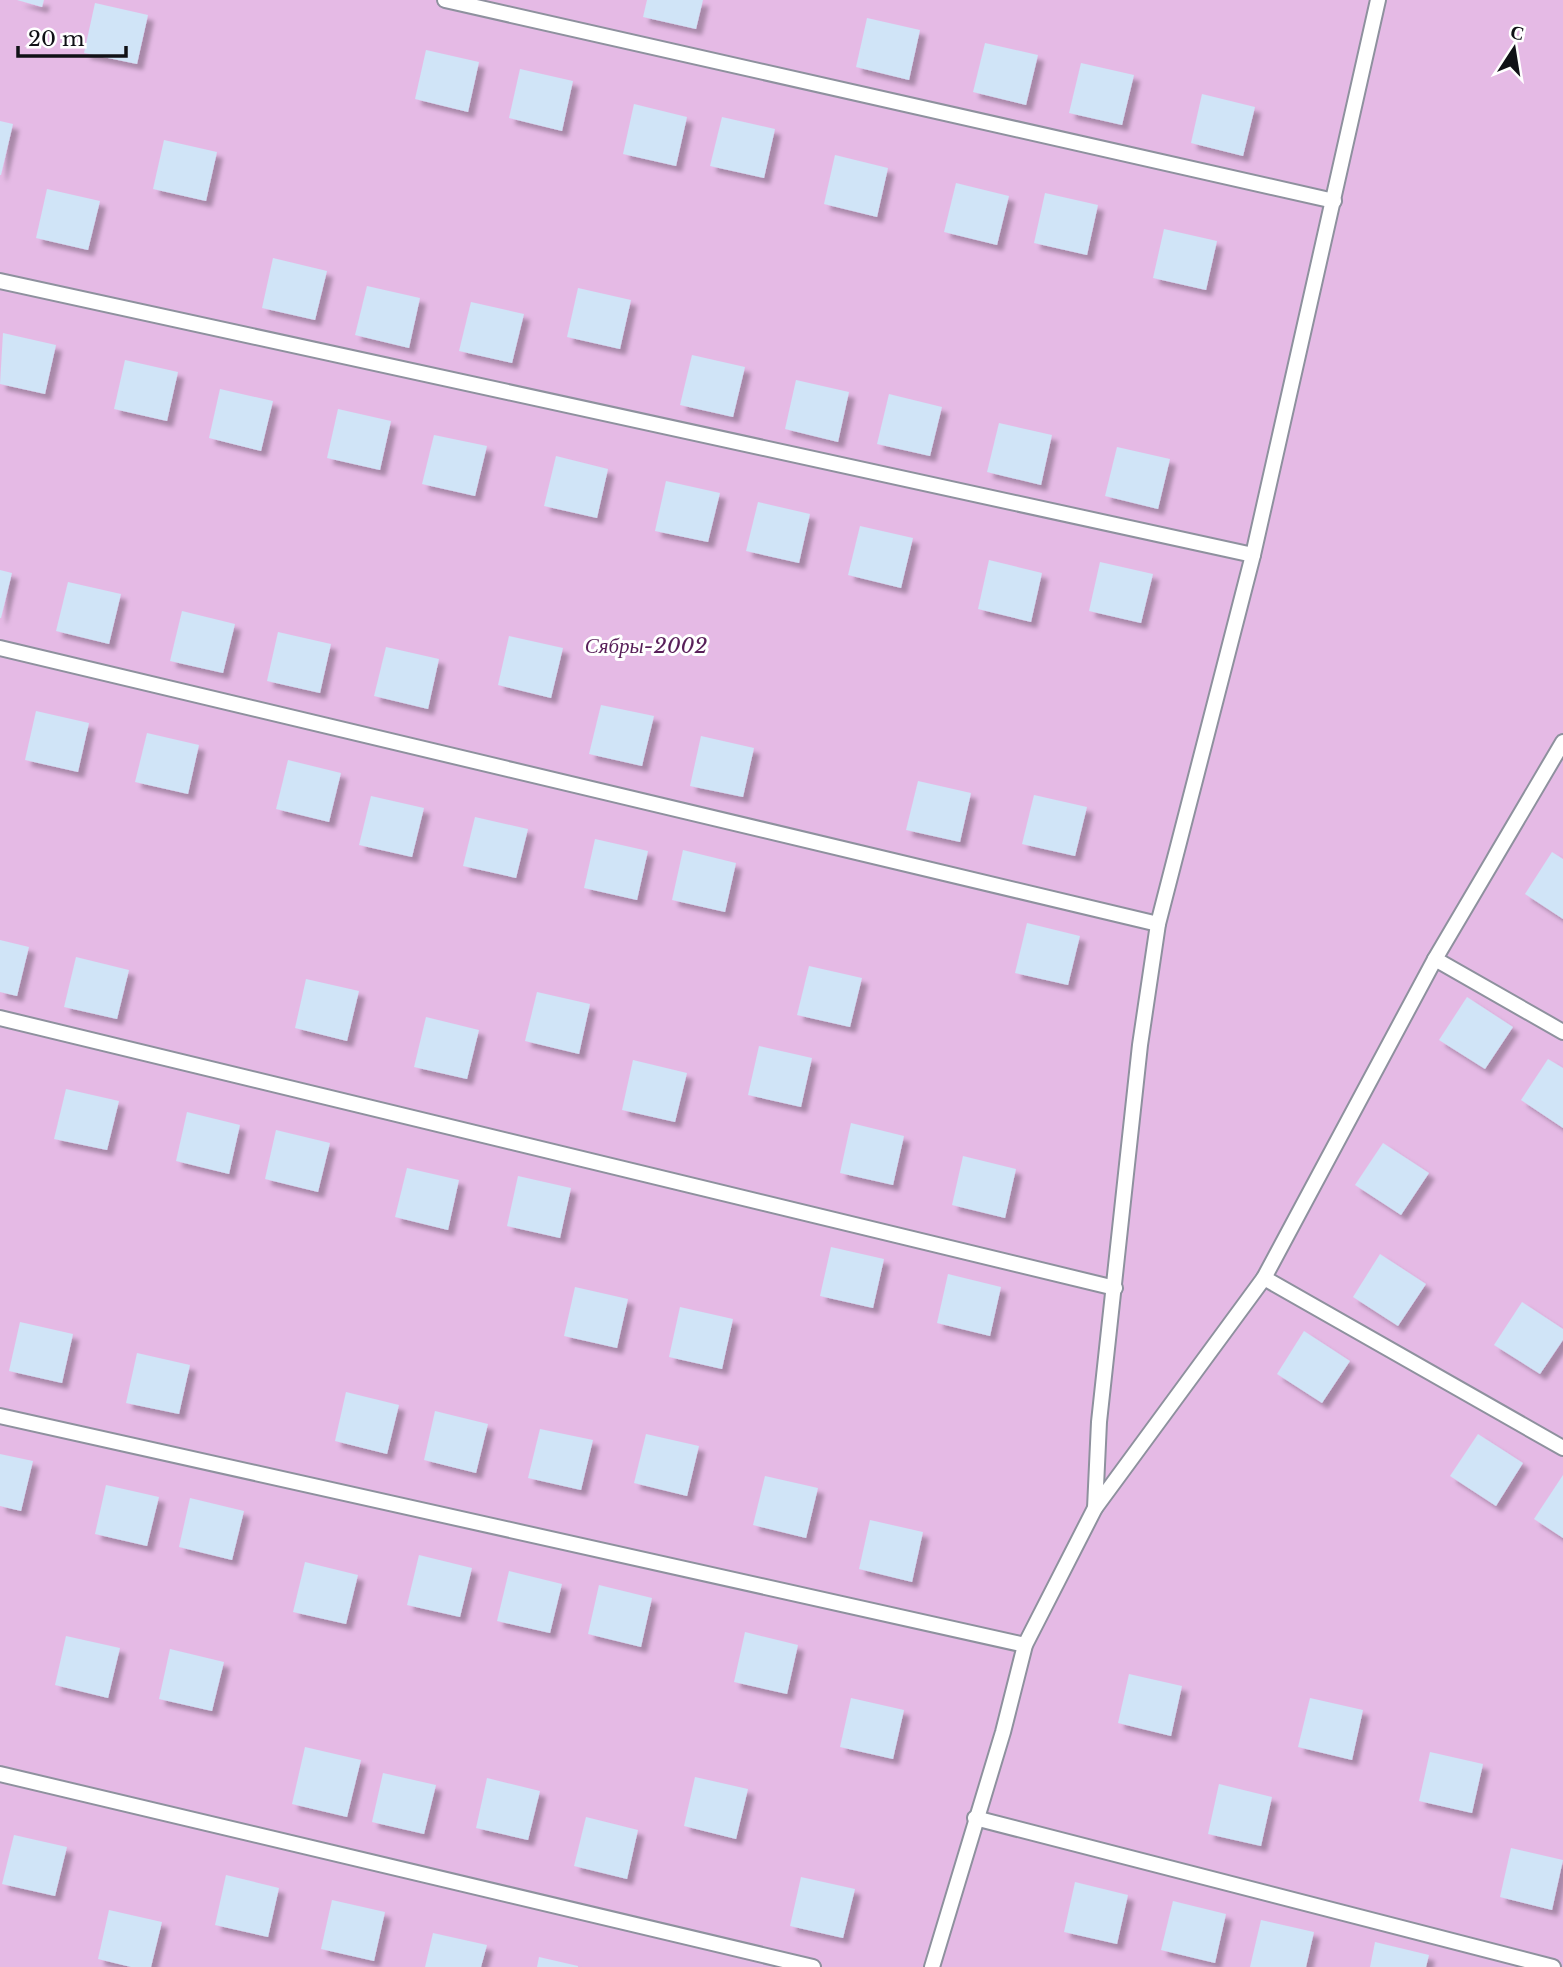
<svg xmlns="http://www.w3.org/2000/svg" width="1563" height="1967" viewBox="0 0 1563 1967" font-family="'Libre Baskerville',serif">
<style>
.green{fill:#e5bae5}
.building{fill:#d0e4f7;filter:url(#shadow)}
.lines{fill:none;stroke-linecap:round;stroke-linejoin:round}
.lane-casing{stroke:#8e919e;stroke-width:18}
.lane{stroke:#fff;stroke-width:14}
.labels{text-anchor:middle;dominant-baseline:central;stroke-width:6;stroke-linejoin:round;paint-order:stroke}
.park-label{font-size:21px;font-style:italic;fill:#581f59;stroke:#fff}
</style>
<defs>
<filter id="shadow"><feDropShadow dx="6" dy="6" stdDeviation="2" flood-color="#0004"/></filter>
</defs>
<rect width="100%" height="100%" fill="#f7f8fe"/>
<rect class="green" x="0" y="0" width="1563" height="1967"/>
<g class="building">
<polygon points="17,0 44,0 42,7"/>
<polygon points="647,0 703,0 696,29 643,17"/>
<polygon points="95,3 148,15 137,64 84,53"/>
<polygon points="867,18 920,30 909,80 856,67"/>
<polygon points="985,43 1038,55 1026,105 973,92"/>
<polygon points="426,50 479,62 468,112 415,99"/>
<polygon points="1081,63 1134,75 1122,125 1069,113"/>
<polygon points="520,69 573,81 562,131 509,118"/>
<polygon points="1202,94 1255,107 1243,156 1191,143"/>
<polygon points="634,104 687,117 676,166 623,154"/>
<polygon points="722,117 775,129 764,178 710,166"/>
<polygon points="0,121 13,124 1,175 0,175"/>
<polygon points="164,140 217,152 206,201 153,189"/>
<polygon points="835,155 888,168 877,217 824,204"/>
<polygon points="956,183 1009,196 997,245 944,232"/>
<polygon points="47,189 100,201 88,250 36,238"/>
<polygon points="1045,193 1098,205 1087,255 1034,243"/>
<polygon points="1164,229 1217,241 1206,290 1153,278"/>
<polygon points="273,258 327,271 315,320 262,308"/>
<polygon points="367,286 420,298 409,348 355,335"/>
<polygon points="578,288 631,300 620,349 567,337"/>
<polygon points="471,302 524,314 512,363 459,351"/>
<polygon points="3,333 56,345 45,394 0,384"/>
<polygon points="692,355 745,367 733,417 680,405"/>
<polygon points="125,360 178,372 167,421 114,409"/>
<polygon points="796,380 849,392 838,442 785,429"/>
<polygon points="220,389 273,401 261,451 209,438"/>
<polygon points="889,394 942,407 930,456 877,444"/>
<polygon points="338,409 391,421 380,470 327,458"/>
<polygon points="999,423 1052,435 1041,485 987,472"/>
<polygon points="434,435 487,446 475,496 422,484"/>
<polygon points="1117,447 1170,459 1158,509 1105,496"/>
<polygon points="556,456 608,469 597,518 544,506"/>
<polygon points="666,481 720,493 708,542 655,531"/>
<polygon points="758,502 810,514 799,563 746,551"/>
<polygon points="860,526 913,538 901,588 848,575"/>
<polygon points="989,560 1042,573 1031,622 978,609"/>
<polygon points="1100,562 1153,574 1141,623 1089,611"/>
<polygon points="0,570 12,573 1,618 0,618"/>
<polygon points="68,582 121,594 109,644 56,631"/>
<polygon points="182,611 235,624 223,673 170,661"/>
<polygon points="278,632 331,644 320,693 267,681"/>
<polygon points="509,636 563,648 551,698 498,685"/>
<polygon points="386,647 439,659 428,709 374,696"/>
<polygon points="601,705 654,716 642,766 589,754"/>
<polygon points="36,711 89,723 78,772 25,760"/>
<polygon points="147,733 199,745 188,794 135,782"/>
<polygon points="701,736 754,748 743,797 690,786"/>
<polygon points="288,760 341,773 329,822 276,809"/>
<polygon points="918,781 971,793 960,842 906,830"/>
<polygon points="1034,795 1087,807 1075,856 1022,844"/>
<polygon points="371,796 424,808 412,857 359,845"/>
<polygon points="475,817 528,829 516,878 463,866"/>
<polygon points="595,839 648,851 637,900 584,888"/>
<polygon points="683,850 736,863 725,912 672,900"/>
<polygon points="1552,852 1563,859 1563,919 1525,894"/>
<polygon points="1027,923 1080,936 1068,985 1015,973"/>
<polygon points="0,940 29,947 17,996 0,992"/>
<polygon points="76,957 129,970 117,1019 64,1007"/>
<polygon points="809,966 862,978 850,1027 797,1015"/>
<polygon points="306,979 359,991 347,1041 295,1028"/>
<polygon points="537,992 590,1004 579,1054 525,1041"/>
<polygon points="1467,997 1513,1027 1485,1069 1439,1040"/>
<polygon points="426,1017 479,1030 467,1079 414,1067"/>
<polygon points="759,1046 812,1058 801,1107 748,1095"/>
<polygon points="1548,1059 1563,1068 1563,1128 1521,1100"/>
<polygon points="633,1060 687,1073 675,1122 622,1110"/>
<polygon points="66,1089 119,1101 107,1150 54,1139"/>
<polygon points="187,1112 240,1125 229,1174 176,1161"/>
<polygon points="851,1123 904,1136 893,1185 840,1173"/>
<polygon points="276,1130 330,1143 318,1192 265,1179"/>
<polygon points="1383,1143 1429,1173 1401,1215 1355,1185"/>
<polygon points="963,1156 1016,1169 1005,1218 952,1205"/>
<polygon points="407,1168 459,1180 448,1230 395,1217"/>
<polygon points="518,1176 571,1188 560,1238 507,1226"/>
<polygon points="831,1247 884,1259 873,1308 820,1296"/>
<polygon points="1380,1254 1426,1284 1398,1326 1353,1297"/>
<polygon points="948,1274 1001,1287 990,1336 937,1323"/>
<polygon points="575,1287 628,1299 617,1348 564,1336"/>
<polygon points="1522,1302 1563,1329 1563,1340 1540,1374 1494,1345"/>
<polygon points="680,1307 733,1319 722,1369 669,1357"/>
<polygon points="20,1322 73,1334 62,1383 9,1371"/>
<polygon points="1304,1331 1350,1361 1322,1403 1277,1374"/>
<polygon points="137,1353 190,1365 179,1414 126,1403"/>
<polygon points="346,1392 399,1405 387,1454 335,1441"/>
<polygon points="435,1411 488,1424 476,1473 424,1460"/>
<polygon points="540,1429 593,1440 581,1490 528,1478"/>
<polygon points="646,1434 699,1446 687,1496 634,1483"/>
<polygon points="1478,1434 1523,1463 1496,1506 1450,1476"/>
<polygon points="0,1454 33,1461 21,1511 0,1506"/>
<polygon points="1563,1475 1563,1538 1534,1519"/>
<polygon points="765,1476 818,1488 806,1538 753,1525"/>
<polygon points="106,1485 159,1497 147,1546 95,1534"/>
<polygon points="190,1498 244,1511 232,1560 179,1547"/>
<polygon points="870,1520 923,1532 912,1582 859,1569"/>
<polygon points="419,1555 472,1568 460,1617 407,1605"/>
<polygon points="305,1562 358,1575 346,1624 293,1612"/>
<polygon points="509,1571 562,1584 550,1633 497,1621"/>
<polygon points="599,1585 652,1598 641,1647 588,1634"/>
<polygon points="745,1632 798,1645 787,1694 734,1682"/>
<polygon points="66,1636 120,1648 108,1698 55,1685"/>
<polygon points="170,1649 224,1662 212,1711 159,1699"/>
<polygon points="1129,1674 1182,1686 1171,1736 1118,1723"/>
<polygon points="851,1698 904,1710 893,1759 840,1747"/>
<polygon points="1310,1698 1363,1710 1352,1760 1298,1747"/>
<polygon points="305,1747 361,1760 347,1817 292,1804"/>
<polygon points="1430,1752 1483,1764 1472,1813 1419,1801"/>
<polygon points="383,1773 436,1785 424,1834 372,1822"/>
<polygon points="695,1777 748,1789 736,1839 684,1826"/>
<polygon points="487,1778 540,1791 528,1840 476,1828"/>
<polygon points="1219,1784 1272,1797 1261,1846 1208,1834"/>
<polygon points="586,1817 638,1830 627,1879 574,1866"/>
<polygon points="14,1835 67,1847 55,1896 2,1884"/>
<polygon points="1511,1848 1563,1860 1552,1910 1500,1897"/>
<polygon points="226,1875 279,1888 268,1937 215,1925"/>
<polygon points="801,1877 855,1889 843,1938 790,1926"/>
<polygon points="1075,1882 1128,1895 1117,1944 1064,1932"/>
<polygon points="332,1900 385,1912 374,1961 321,1949"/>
<polygon points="1173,1901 1226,1914 1215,1963 1161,1950"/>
<polygon points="109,1910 162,1922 151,1967 131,1967 98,1959"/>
<polygon points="1261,1920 1314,1932 1306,1967 1250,1967"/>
<polygon points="433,1933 487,1945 481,1967 425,1967"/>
<polygon points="1375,1942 1429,1955 1426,1967 1370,1967"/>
<polygon points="539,1957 578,1966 578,1967 537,1967"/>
</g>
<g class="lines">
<defs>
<g id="lane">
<polyline points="445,0 1334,201"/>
<polyline points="0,281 1253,555"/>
<polyline points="0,648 1158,924"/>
<polyline points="1435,959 1563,1032"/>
<polyline points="0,1018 1115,1288"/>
<polyline points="1264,1278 1563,1448"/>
<polyline points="0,1416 1025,1645"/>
<polyline points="1095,1508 1099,1422 1140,1045 1158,924 1253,555 1378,0"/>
<polyline points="0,1774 813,1967"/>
<polyline points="975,1818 1553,1967"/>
<polyline points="932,1967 1003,1732 1025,1645 1095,1508 1264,1278 1435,959 1563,742"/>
</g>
</defs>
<use href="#lane" class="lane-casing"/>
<use href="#lane" class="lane"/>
</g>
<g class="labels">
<g class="park-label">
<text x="646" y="646">Сябры-2002</text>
</g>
</g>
<g transform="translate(1514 49) rotate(12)" stroke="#ffffff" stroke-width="5" paint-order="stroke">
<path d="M0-5L12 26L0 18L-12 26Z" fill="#101116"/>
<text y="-10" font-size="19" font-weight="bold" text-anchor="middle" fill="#101116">С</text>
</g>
<path d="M18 46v10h108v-10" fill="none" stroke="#101116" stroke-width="3.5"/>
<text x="28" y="46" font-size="21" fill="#101116" stroke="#ffffff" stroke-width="5" paint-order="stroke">20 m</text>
</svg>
